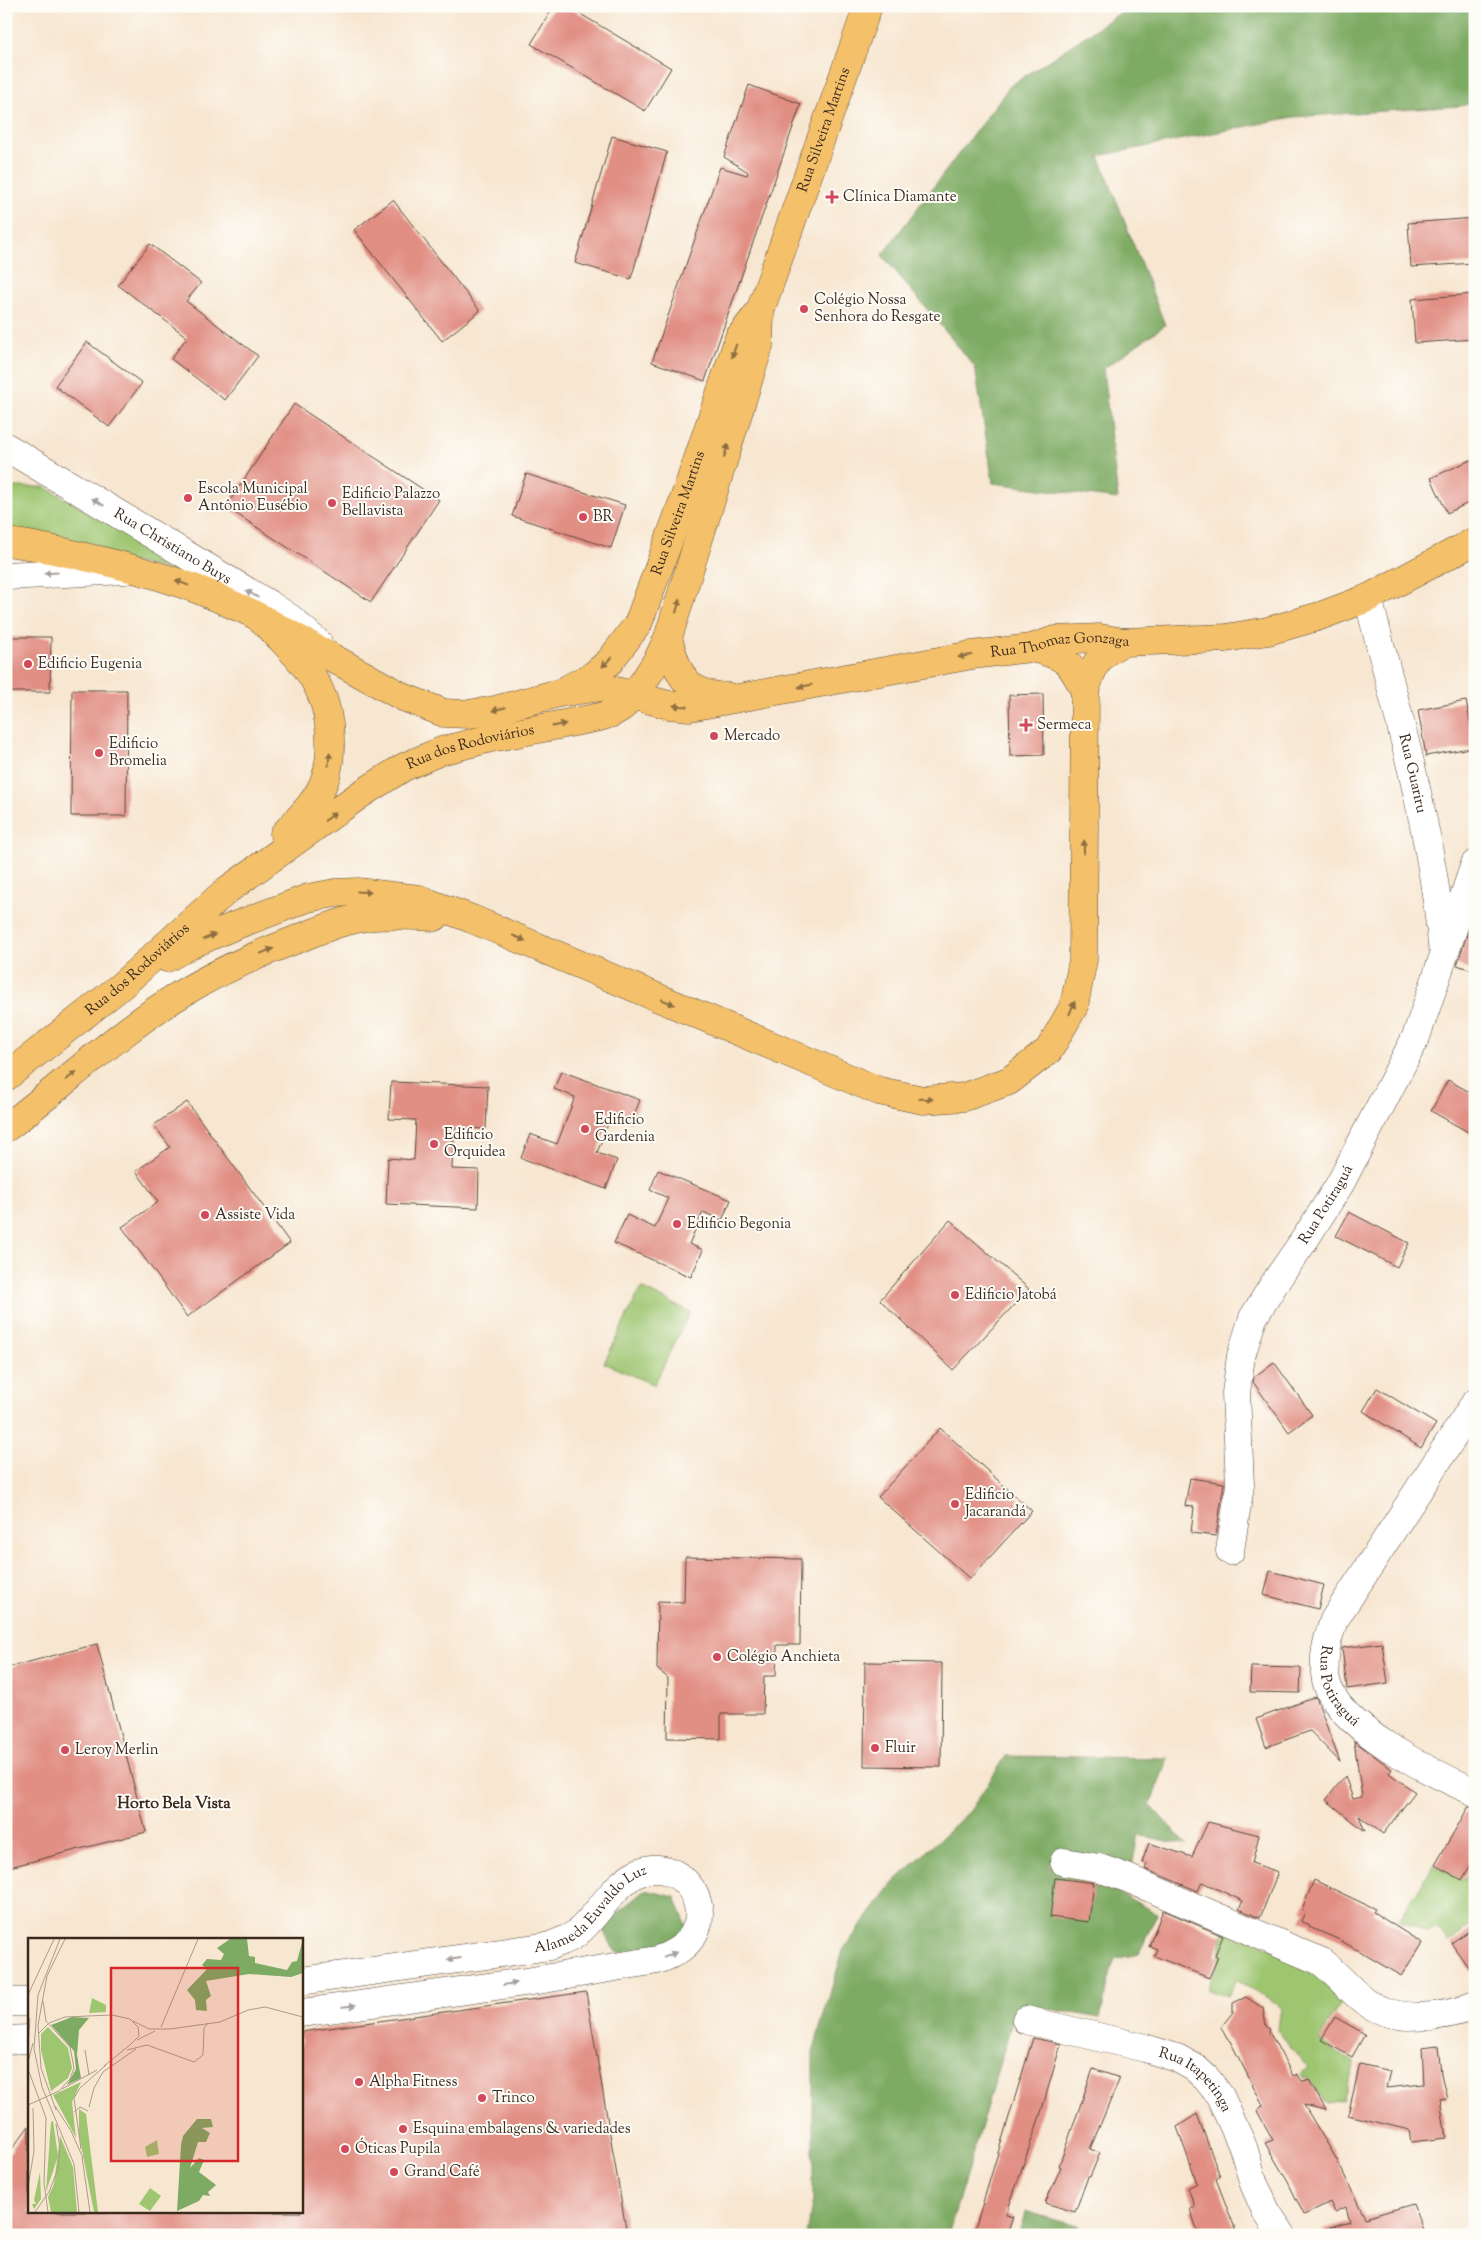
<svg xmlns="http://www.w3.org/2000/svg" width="1481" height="2241" viewBox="0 0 1481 2241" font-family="'Sorts Mill Goudy',serif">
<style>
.green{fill:#9ec671;stroke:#6c7848}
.forest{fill:#7eab63;stroke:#5c6a40}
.building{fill:#e18e83}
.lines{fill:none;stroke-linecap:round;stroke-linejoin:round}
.minor-casing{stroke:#574639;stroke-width:29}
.major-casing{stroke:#574639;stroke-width:29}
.minor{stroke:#fff;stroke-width:28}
.major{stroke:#f4c16b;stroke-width:28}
.oneway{fill:#8e6e41}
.oneway2{fill:#a79f9a}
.poi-dot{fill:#d1495b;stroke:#fdfcf7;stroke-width:2}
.labels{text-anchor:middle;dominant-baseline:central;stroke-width:4;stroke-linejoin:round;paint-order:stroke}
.street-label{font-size:15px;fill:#3b2a1e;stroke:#fdfcf7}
.poi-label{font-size:15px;fill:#3b2a1e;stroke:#fdfcf7;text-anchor:start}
.neighbourhood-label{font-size:16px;font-weight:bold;fill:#3b2a1e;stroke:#fdfcf7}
.inset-road{fill:none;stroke:#ac9b89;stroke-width:1}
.view{fill:#d62828;fill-opacity:0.15;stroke:#d62828;stroke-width:2.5}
.inset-edge{fill:none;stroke:#3b2a1e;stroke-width:2.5}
</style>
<rect width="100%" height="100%" fill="#fdfcf7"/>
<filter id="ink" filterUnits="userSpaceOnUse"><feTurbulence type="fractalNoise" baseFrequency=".02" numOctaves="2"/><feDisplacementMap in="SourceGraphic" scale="10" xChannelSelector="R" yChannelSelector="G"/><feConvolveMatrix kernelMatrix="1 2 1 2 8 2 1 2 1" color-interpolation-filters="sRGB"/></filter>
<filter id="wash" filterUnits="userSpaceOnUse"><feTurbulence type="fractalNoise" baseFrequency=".0096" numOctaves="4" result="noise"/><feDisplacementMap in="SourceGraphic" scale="20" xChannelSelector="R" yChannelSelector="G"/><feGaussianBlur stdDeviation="1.12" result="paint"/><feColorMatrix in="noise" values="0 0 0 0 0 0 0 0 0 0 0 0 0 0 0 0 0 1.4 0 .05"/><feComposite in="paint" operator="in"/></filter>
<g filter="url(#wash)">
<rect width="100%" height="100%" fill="#f7e6d0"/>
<g class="green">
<polygon points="14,487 45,487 206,578 6,535 6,490"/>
<polygon points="641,1288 690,1312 654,1385 604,1363"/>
<polygon points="1475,1861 1475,1922 1448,1942 1437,1928 1427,1933 1399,1920 1433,1866 1464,1880"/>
<polygon points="1225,1927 1302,1961 1346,1995 1319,2040 1355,2063 1343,2101 1327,2104 1308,2078 1303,2078 1301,2074 1308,2068 1278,2031 1281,2007 1236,1980 1228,1996 1207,1990 1218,1963"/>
</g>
<g class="forest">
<polygon points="1122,6 1475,6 1475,102 1461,106 1293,117 1099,156 1165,325 1103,369 1118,499 993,483 975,367 882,255 1010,86 1126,9"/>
<polygon points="1006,1756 1168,1758 1150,1805 1187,1845 1138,1835 1132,1867 1063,1851 1049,1866 1109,1888 1157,1913 1139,1954 1114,1959 1100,2018 1034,2006 1012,2022 948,2235 806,2235 813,2200 813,2052 843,1950 893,1883 970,1811"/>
<polygon points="645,1890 675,1897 689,1932 647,1954 616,1952 602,1929 612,1917"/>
<polygon points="1025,2211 1080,2227 1077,2235 1019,2235"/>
</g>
<g id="blocks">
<g class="building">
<polygon points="554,6 567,6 671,68 645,111 531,44"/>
<polygon points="749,85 801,104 705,381 652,362 720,167 747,175 748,172 724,157"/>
<polygon points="612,136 667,152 631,279 575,263"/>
<polygon points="393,200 480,311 442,341 354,230"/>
<polygon points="1475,218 1475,263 1411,267 1408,223"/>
<polygon points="150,244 201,283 186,301 258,356 225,400 171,359 187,337 118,285"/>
<polygon points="1475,294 1475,339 1415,343 1412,299"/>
<polygon points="87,342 142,383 109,427 55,386"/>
<polygon points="294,404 439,500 371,602 226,507"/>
<polygon points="1475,458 1475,500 1447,513 1431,478"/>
<polygon points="526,474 625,505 611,548 512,516"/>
<polygon points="6,637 51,637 50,692 6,692"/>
<polygon points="72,690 127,690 126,816 71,816"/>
<polygon points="1043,694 1044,755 1010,756 1009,695"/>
<polygon points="1466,701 1475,747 1426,756 1418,710"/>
<polygon points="1473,917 1475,917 1475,971 1457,965"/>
<polygon points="561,1071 640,1100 631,1123 611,1116 597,1153 617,1160 606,1189 521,1158 530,1134 557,1144 575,1097 554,1089"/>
<polygon points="1448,1080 1475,1095 1475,1136 1431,1111"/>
<polygon points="391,1082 488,1086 486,1129 454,1128 452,1169 479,1170 478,1208 386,1204 388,1158 414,1160 416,1120 389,1119"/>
<polygon points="187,1102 290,1243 187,1317 122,1227 158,1202 136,1171 170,1147 154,1125"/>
<polygon points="658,1170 731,1200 722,1220 703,1212 689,1244 703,1250 691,1277 614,1243 627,1215 655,1228 668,1198 650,1190"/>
<polygon points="1349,1212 1409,1243 1397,1267 1336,1236"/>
<polygon points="950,1220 1029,1289 953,1370 880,1300"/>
<polygon points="1274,1362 1312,1415 1289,1432 1253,1382 1254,1377"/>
<polygon points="1377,1388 1436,1424 1421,1448 1363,1411"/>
<polygon points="940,1428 1032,1511 970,1579 878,1497"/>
<polygon points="1190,1478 1224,1483 1216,1536 1191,1533 1194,1507 1185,1506"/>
<polygon points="685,1557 801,1559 800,1645 777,1645 776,1676 764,1676 763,1714 721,1714 721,1739 667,1738 668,1678 657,1669 658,1601 684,1602"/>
<polygon points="1270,1571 1324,1585 1318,1609 1264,1595"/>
<polygon points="1382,1643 1388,1683 1347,1689 1342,1648"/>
<polygon points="97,1644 146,1832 6,1868 6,1668"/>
<polygon points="865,1662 942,1663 941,1767 864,1766"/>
<polygon points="1251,1667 1301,1668 1300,1693 1250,1692"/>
<polygon points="1316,1697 1340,1762 1310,1731 1266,1747 1256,1719"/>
<polygon points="1354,1741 1392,1769 1389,1773 1415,1792 1383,1834 1359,1816 1365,1831 1326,1800 1345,1776 1353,1799 1362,1797"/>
<polygon points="1469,1806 1475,1807 1475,1857 1462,1880 1435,1865"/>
<polygon points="1208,1822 1259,1835 1252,1863 1278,1872 1260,1918 1239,1909 1243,1901 1202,1882 1198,1891 1145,1869 1147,1864 1142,1862 1149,1843 1192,1857"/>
<polygon points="1055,1878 1094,1883 1089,1922 1050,1917"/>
<polygon points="1314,1880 1375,1909 1373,1912 1422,1943 1401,1976 1340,1940 1309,1927 1310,1925 1301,1921 1305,1912 1302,1909"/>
<polygon points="1163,1910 1223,1936 1215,1955 1218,1957 1209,1978 1154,1956 1157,1949 1149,1946"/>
<polygon points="1475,1927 1475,1977 1451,1943"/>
<polygon points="586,1992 627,2235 6,2235 6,2157 29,2126 29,2212 301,2212 301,2032"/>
<polygon points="1246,1997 1263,2008 1266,2026 1270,2029 1269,2031 1293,2076 1297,2074 1302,2081 1309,2080 1326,2110 1304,2105 1337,2160 1365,2218 1413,2204 1425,2235 1324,2235 1323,2230 1350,2222 1346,2207 1335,2212 1330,2202 1304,2215 1288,2182 1265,2143 1273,2140 1257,2111 1263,2105 1230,2041 1227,2039 1221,2027 1233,2012 1233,2003"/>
<polygon points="1335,2017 1365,2034 1352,2057 1321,2040"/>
<polygon points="1033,2038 1061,2044 1040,2116 1006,2215 1013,2217 1007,2235 973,2235"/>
<polygon points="1438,2045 1441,2074 1447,2098 1440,2099 1446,2138 1411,2142 1409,2130 1348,2115 1360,2064 1390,2071 1386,2088 1424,2084 1422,2047"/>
<polygon points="1093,2069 1120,2078 1090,2149 1100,2153 1090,2177 1088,2177 1075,2212 1045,2203 1061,2167 1059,2166"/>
<polygon points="1197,2114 1220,2176 1216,2179 1236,2231 1229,2233 1230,2235 1199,2235 1190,2209 1195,2207 1188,2188 1197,2183 1177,2127"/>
</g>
</g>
</g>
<g filter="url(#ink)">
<use href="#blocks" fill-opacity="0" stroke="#574639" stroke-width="1"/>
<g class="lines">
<defs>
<g id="minor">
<path id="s1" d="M6 447 270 605 291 619 318 643"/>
<polyline points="6,576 125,570"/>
<path id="s2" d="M1368 598C1397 712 1431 826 1442 944"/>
<path id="s3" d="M1475 1403 1334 1620C1327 1640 1322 1659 1326 1680 1335 1727 1434 1774 1475 1792"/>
<path id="s4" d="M1230 1551 1240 1485 1236 1393 1241 1356 1253 1318 1276 1281 1305 1239 1340 1184 1416 1037 1475 864"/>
<path d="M1064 1862 1099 1868 1127 1878 1320 1961C1337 1973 1349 1990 1366 2002 1395 2023 1444 2019 1475 2005"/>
<path id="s5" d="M301 1981 550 1946C559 1942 570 1939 577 1933 599 1915 613 1883 640 1872 689 1852 735 1935 657 1960L532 1981 301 2013"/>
<polyline points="6,2002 29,2002"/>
<path id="s6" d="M1026 2020 1145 2048 1177 2058 1195 2068 1207 2079 1220 2096 1243 2147 1254 2184 1266 2211 1282 2235"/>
<polyline points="6,2040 29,2039"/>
</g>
<g id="major">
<path d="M6 542C39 545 71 554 103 561 147 572 190 584 231 604 240 608 251 612 258 617 266 623 273 632 280 638 306 664 325 688 329 725 335 779 320 797 284 834"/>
<path id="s7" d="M259 617 403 697 444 713 468 714 491 711 563 692 601 687 669 705 690 707 972 655 1031 648 1055 640 1100 638 1124 642 1202 639 1226 638 1268 631 1320 616 1368 598 1475 541"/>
<path d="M668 638C678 674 685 696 729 697"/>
<path d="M1031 648C1064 655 1071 661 1085 692"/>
<path id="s8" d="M569 688 594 675 610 661 638 624 687 491 739 338 760 311"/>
<path d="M167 958 190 945 234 926 308 898 335 893 358 892 419 899 472 919 879 1091 923 1100 964 1097 1009 1081 1049 1050 1074 1006 1083 960 1085 692C1092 667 1098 653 1124 642"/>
<path id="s9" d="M6 1077 121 986 226 891 361 794 404 767 441 751 491 738 600 717 612 713 622 707 642 684 658 659 668 638 759 346 760 311 868 6"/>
<path d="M6 1128C65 1084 118 1032 181 994 217 972 256 955 295 940 318 931 342 920 367 917 389 914 413 916 435 917"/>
</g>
</defs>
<use href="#minor" class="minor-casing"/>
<use href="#major" class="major-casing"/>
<use href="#minor" class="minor"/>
<use href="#major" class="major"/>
</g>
<defs><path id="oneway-solid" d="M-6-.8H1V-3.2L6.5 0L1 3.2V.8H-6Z" transform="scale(1.25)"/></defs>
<g class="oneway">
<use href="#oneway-solid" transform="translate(734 351) rotate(109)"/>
<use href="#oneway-solid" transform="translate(726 451) rotate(-73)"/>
<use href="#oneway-solid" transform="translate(182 583) rotate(-159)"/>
<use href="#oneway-solid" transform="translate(678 606) rotate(-73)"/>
<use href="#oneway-solid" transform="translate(965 656) rotate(170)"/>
<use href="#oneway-solid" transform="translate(607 662) rotate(135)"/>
<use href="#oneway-solid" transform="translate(805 686) rotate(169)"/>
<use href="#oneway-solid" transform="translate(680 706) rotate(-176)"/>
<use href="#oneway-solid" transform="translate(499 709) rotate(166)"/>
<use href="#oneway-solid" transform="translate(559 725) rotate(-11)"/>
<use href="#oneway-solid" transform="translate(329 759) rotate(-85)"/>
<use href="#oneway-solid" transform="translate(330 817) rotate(-36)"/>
<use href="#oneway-solid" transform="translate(1084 847) rotate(-89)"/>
<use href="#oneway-solid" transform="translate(364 892) rotate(3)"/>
<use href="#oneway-solid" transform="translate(209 937) rotate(-23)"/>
<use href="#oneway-solid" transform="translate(519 938) rotate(23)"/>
<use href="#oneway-solid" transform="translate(267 951) rotate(-22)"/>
<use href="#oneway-solid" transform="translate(668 1002) rotate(23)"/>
<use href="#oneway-solid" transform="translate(1072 1008) rotate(-67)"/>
<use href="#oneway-solid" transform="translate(71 1076) rotate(-38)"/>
<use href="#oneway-solid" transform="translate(926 1099) rotate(1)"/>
</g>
<g class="oneway2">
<use href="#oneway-solid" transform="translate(98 502) rotate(-149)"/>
<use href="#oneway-solid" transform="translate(51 573) rotate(177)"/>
<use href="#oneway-solid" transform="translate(252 594) rotate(-150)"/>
<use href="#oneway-solid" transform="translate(670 1955) rotate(-23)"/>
<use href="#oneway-solid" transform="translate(454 1959) rotate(172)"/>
<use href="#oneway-solid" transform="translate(510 1984) rotate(-8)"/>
<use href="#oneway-solid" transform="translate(349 2006) rotate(-8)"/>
</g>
</g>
<g class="poi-dot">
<path d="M829.5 189.5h5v5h5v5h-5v5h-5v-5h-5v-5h5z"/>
<circle cx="804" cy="309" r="5"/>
<circle cx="188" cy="498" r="5"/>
<circle cx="332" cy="503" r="5"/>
<circle cx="583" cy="517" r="5"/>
<circle cx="28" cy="664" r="5"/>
<path d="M1023.5 717.5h5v5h5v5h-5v5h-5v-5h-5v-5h5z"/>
<circle cx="714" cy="736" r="5"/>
<circle cx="99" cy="753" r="5"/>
<circle cx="585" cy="1129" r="5"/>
<circle cx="434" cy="1144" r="5"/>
<circle cx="205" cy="1215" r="5"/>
<circle cx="677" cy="1224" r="5"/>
<circle cx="955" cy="1295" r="5"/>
<circle cx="955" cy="1504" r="5"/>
<circle cx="717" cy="1657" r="5"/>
<circle cx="875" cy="1748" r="5"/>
<circle cx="65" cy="1750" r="5"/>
<circle cx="359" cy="2082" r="5"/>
<circle cx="482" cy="2098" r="5"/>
<circle cx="403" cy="2129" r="5"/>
<circle cx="345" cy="2149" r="5"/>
<circle cx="394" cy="2172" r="5"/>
</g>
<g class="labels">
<g class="street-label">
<text stroke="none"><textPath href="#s9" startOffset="1349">Rua Silveira Martins</textPath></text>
<text stroke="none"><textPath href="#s8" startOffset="214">Rua Silveira Martins</textPath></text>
<text stroke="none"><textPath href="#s1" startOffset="194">Rua Christiano Buys</textPath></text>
<text stroke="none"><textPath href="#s7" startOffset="836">Rua Thomaz Gonzaga</textPath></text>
<text stroke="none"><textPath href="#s9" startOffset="575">Rua dos Rodoviários</textPath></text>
<text stroke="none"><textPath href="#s2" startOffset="181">Rua Guariru</textPath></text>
<text stroke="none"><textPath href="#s9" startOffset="170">Rua dos Rodoviários</textPath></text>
<text stroke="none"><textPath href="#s4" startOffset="371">Rua Potiraguá</textPath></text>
<text stroke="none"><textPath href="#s3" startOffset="330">Rua Potiraguá</textPath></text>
<text stroke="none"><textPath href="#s5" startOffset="306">Alameda Euvaldo Luz</textPath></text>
<text stroke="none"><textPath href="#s6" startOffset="184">Rua Itapetinga</textPath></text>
</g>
<g class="poi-label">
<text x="843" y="197">Clínica Diamante</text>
<text x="814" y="300">Colégio Nossa<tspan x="814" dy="17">Senhora do Resgate</tspan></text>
<text x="198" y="489">Escola Municipal<tspan x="198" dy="17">Antônio Eusébio</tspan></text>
<text x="342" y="494">Edificio Palazzo<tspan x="342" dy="17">Bellavista</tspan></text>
<text x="593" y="517">BR</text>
<text x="38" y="664">Edificio Eugenia</text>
<text x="1037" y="725">Sermeca</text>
<text x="724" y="736">Mercado</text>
<text x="109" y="744">Edificio<tspan x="109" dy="17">Bromelia</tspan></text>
<text x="595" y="1120">Edificio<tspan x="595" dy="17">Gardenia</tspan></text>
<text x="444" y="1135">Edificio<tspan x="444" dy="17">Orquidea</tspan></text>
<text x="215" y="1215">Assiste Vida</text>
<text x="687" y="1224">Edificio Begonia</text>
<text x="965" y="1295">Edificio Jatobá</text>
<text x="965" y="1495">Edificio<tspan x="965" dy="17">Jacarandá</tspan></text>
<text x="727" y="1657">Colégio Anchieta</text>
<text x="885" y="1748">Fluir</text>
<text x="75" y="1750">Leroy Merlin</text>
<text x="369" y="2082">Alpha Fitness</text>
<text x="492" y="2098">Trinco</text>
<text x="413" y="2129">Esquina embalagens &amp; variedades</text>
<text x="355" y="2149">Óticas Pupila</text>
<text x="404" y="2172">Grand Café</text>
</g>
<g class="neighbourhood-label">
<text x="174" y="1804">Horto Bela Vista</text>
</g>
</g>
<g transform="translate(28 1938)">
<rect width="275" height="275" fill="#f7e6d0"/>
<path d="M64 60 78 67V74L61 75ZM20 89 40 110 44 130 40 140 23 153 13 112V96ZM53 144 44 164 48 200 25 157ZM51 171 58 176 70 274H66L51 197ZM25 183 30 218 18 254 23 184ZM32 198 45 229 49 274H23L20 259 26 246ZM129 202 131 216 119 219 117 209ZM12 234 13 261 6 271 4 266H8L6 262ZM122 250 133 258 122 273 111 266Z" fill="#9ec671"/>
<path d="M202 1H219L221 18 227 19V25L259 32 264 24 269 23 275 1V35L263 39 221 36 178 43 183 58 178 62 179 73 168 72 167 62 159 52 179 31 174 27 179 21 193 22 196 16 189 10ZM44 79 61 80 51 92 49 117 53 140 39 147 48 131 46 113 23 87ZM169 181H183L185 189 174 190 182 195 178 204H170L162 230 171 220 176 222 171 234 188 247 180 254 182 258 175 257 171 263 149 273 153 207 155 198Z" fill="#7eab63"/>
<path class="inset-road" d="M32 1 10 57 6 111 14 149 46 226 51 274M0 57 26 1M105 83 121 91H142L192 84 220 72 237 69 275 79M133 89 170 1M10 96 21 85 37 79 84 77 102 81 110 89 111 98 102 107M109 102 127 93M0 108 2 80M57 112 61 137M99 112 119 107 166 124 175 117 176 90 180 85M0 124 5 105M76 128 103 106M0 131 18 180 16 245 20 274M34 151 69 132M0 167 31 153 42 141 46 130 42 109 18 83 15 63M27 168 43 193 55 220M61 169 66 150 75 134 108 111M28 172 13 130 10 87 19 38 37 1M46 174 52 169 60 173M53 211 46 160 52 150 78 127M54 219 62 274M0 249 6 213 5 170M7 274 21 254 30 231 32 209 28 186"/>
<path class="view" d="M83 30H210V223H83Z"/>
<rect width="275" height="275" class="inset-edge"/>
</g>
<rect width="1481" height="2241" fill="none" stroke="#fdfcf7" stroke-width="25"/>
</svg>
